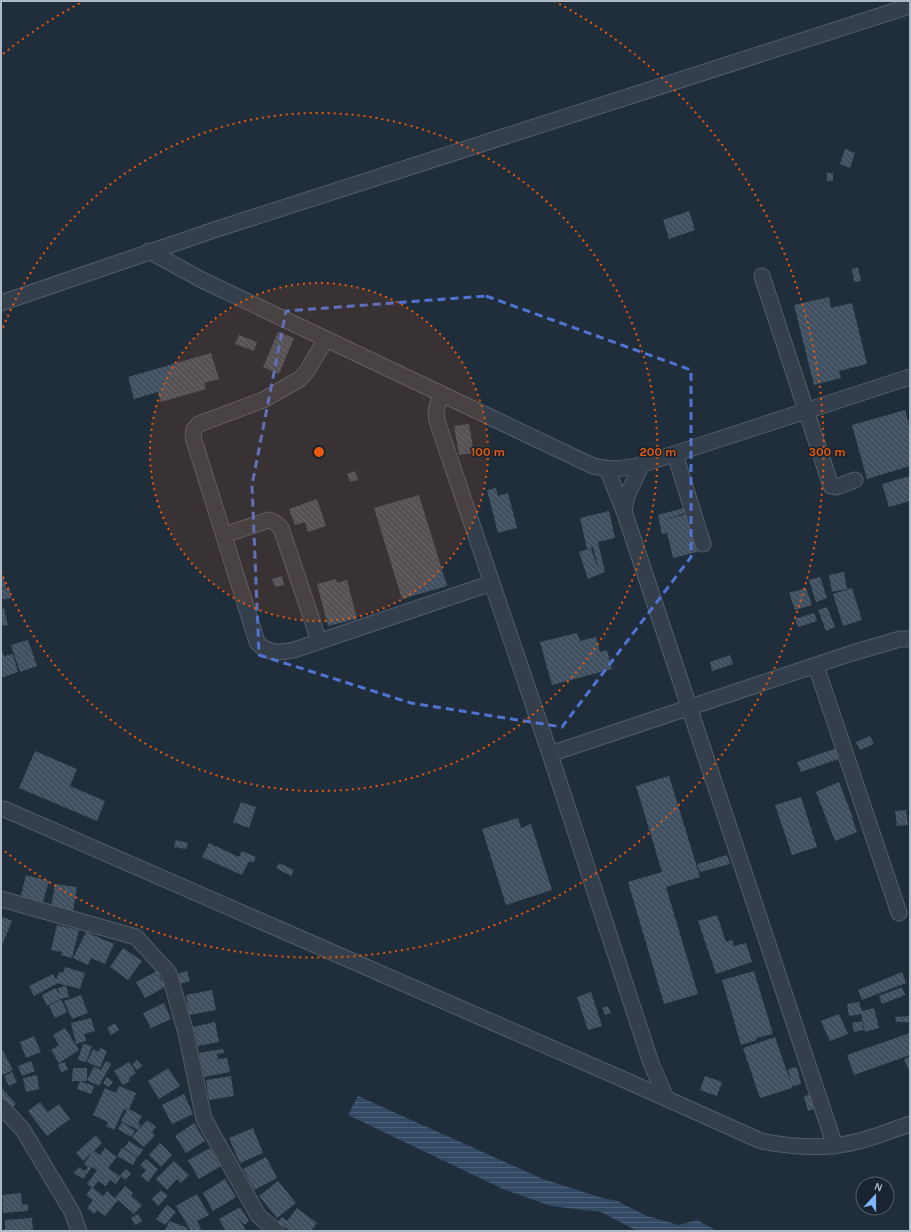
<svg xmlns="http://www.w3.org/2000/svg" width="911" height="1232" viewBox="0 0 911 1232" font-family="Karla,sans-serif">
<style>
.water{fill:url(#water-rules)}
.building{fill:url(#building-back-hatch)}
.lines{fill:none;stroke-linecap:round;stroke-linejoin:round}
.minor-casing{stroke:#525d69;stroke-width:17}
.minor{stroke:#343f4b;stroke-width:15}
.marked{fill:none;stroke:#5074d2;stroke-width:3;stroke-dasharray:8 5;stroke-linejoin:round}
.ring{fill:none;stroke:#e8590c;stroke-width:2;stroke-dasharray:2 4}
.centre{fill:#e8590c;stroke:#192430;stroke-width:2}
.ring-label{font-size:12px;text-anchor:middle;font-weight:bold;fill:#e8590c;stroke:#192430;stroke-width:3;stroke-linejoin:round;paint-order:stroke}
</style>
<defs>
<pattern id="water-rules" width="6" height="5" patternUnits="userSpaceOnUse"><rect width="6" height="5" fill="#324a64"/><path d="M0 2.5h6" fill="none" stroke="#4d6279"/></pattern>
<pattern id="building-back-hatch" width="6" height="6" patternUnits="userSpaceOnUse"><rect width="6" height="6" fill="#415060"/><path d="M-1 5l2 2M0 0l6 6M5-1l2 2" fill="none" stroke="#5a6775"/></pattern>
</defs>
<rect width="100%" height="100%" fill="#202d3b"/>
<polygon class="water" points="358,1096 543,1179 599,1197 617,1201 647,1216 679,1225 697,1220 714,1229 715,1231 637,1231 601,1212 551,1206 505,1190 348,1115"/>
<g class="building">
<polygon points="845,149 855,153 850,168 840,164"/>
<rect x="827" y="173" width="6" height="8"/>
<polygon points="689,211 695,230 669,239 663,220"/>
<polygon points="858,267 861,281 854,282 852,269"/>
<polygon points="829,297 831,308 852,303 867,364 839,371 841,378 814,385 794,305"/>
<polygon points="278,332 294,338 279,374 263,367"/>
<polygon points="239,335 257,342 254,351 235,344"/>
<polygon points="211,353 219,379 204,383 206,389 161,402 158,392 134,399 128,377"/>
<polygon points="905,410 910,428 910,466 867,479 852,425"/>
<polygon points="469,424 474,453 459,455 454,426"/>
<polygon points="355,471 358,480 350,482 347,474"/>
<polygon points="910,476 910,501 889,507 882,484"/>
<polygon points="496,488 498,496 508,493 517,528 498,533 487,490"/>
<polygon points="419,495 447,586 402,599 374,508"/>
<polygon points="317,499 326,526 308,532 305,522 295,525 289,509"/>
<polygon points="684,508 685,513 664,520 691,513 701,551 673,558 667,533 662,534 658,515"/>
<polygon points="609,511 615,538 598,542 605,572 588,579 579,552 591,548 599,571 593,547 587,549 580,518"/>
<polygon points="1,572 6,587 1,589"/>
<polygon points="844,572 847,589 832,592 829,575"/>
<polygon points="282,576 284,585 275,587 272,579"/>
<polygon points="820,577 827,598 816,602 809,580"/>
<polygon points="336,579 337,583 347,580 357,619 328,626 317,584"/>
<polygon points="9,588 11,598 1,600 1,589"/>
<polygon points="806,588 812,605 795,610 789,593"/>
<polygon points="852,588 862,620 843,626 833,594"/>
<polygon points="827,607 835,627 826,631 818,610"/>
<polygon points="4,608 8,625 1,626 1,609"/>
<polygon points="814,613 817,621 798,627 795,619"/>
<polygon points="577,633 580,641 596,637 600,652 607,650 612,669 552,685 540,642"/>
<polygon points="28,640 37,666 20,672 11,645"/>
<polygon points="1,647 4,656 13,654 18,672 1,678"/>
<polygon points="730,655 733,664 712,671 710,662"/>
<polygon points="870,736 874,744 860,750 856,742"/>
<polygon points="837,748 841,758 801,772 797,762"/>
<polygon points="35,751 77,769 70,786 105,801 97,821 19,788"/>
<polygon points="669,776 700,877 666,887 698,994 664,1004 628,882 662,872 636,786"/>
<polygon points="839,782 853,818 852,818 857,832 835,841 816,792"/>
<polygon points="801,797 817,847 792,855 775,805"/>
<polygon points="241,802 256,807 249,828 233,822"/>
<polygon points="906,810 908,825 897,826 895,811"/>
<polygon points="518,818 521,828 531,824 552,890 506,905 482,829"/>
<polygon points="176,840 188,843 186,849 174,847"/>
<polygon points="209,843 239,857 242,851 256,857 253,863 249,861 242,875 202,857"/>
<polygon points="727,855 730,864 700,872 697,864"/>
<polygon points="279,863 294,870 291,876 276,868"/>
<polygon points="26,875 49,881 42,905 20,899"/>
<polygon points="55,884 77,887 73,911 51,907"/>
<polygon points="717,915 726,942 732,940 734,946 746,943 752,962 716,974 698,921"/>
<polygon points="1,916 12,921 1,948"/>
<polygon points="57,925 79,930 72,958 61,955 62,952 51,950"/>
<polygon points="86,932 114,944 105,964 91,958 88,965 73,958"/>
<polygon points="123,948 142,961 128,980 110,967"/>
<polygon points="65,967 85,973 80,989 66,985 69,997 60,999 47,1006 42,995 56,988 60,996 58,988 66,986 58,983 34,996 29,986 53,974 56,980 59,972 63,973"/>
<polygon points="157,971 165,987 145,998 136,982"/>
<polygon points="187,971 190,981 179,984 176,974"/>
<polygon points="754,971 773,1034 756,1038 757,1040 741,1045 722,980"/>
<polygon points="902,972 906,983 862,1000 858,990"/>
<polygon points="902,987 905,995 882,1004 879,996"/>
<polygon points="212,990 216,1010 189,1015 186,995"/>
<polygon points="591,992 602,1026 588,1030 577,997"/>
<polygon points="81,995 88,1013 72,1019 64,1001"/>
<polygon points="61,999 67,1012 55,1018 49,1006"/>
<polygon points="859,1002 862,1011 874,1008 879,1028 865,1032 861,1014 849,1016 847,1004"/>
<polygon points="164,1003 171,1019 151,1028 143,1013"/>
<polygon points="608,1006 611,1013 605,1015 602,1008"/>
<polygon points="839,1014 848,1034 830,1041 821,1021"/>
<polygon points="910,1016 910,1022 896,1022 895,1017"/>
<polygon points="91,1018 95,1031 84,1034 86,1041 76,1044 71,1023"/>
<polygon points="862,1021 864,1030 854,1032 852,1023"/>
<polygon points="215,1022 219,1042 198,1046 193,1027"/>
<polygon points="115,1023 119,1030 111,1035 107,1028"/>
<polygon points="65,1028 79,1050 59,1063 51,1050 59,1045 53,1035"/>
<polygon points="910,1033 910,1055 854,1075 847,1055"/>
<polygon points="34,1036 41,1052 26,1058 20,1042"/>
<polygon points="775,1037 791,1083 788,1069 797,1067 801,1084 792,1086 792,1088 760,1098 743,1048"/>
<polygon points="83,1044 92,1046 86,1062 78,1060"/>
<polygon points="100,1048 107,1051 100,1068 87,1062 93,1049 99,1052"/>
<polygon points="2,1049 13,1070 3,1075 1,1072 1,1050"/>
<polygon points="223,1049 224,1053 217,1054 218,1059 227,1058 230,1072 204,1077 199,1053"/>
<polygon points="910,1057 910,1073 904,1059"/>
<polygon points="137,1060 142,1066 137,1070 132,1065"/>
<polygon points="31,1061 35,1071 22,1076 18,1066"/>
<polygon points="106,1061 111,1064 99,1086 87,1080 87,1081 80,1081 94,1086 91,1094 77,1089 80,1081 72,1081 73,1068 87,1068 87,1080 94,1067 101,1070"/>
<polygon points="65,1062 68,1070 61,1072 58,1064"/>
<polygon points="129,1062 136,1073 129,1078 130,1081 123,1085 114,1071"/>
<polygon points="168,1068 180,1086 159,1099 148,1081"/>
<polygon points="12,1072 17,1082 9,1086 4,1076"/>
<polygon points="37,1075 39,1089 26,1092 23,1078"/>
<polygon points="231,1076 234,1096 209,1100 206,1080"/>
<polygon points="705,1076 722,1082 717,1096 700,1090"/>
<polygon points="107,1077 113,1082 109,1087 103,1083"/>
<polygon points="119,1086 136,1093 129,1109 142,1116 138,1123 141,1125 138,1130 121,1121 127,1110 124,1109 114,1130 106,1126 108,1122 93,1115 105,1088 116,1093"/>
<polygon points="1,1087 16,1104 6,1113 1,1107"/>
<polygon points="184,1094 193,1114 172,1124 162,1105"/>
<polygon points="810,1095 814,1109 808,1111 804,1096"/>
<polygon points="40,1102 48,1112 59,1104 70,1119 47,1136 28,1111"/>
<polygon points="147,1120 156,1127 152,1132 155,1135 144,1147 132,1137"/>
<polygon points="122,1122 135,1131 131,1137 118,1129"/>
<polygon points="194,1123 205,1141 186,1153 175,1136"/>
<polygon points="253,1128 263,1153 240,1163 229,1138"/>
<polygon points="96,1135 102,1143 94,1151 100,1155 105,1148 117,1157 108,1168 121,1177 116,1184 110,1180 106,1186 98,1181 93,1188 87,1184 97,1170 92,1167 83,1179 74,1173 79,1167 85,1171 88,1167 84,1164 92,1152 83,1161 76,1153"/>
<polygon points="129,1141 143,1150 138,1157 124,1148"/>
<polygon points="160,1143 172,1155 161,1167 149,1155"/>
<polygon points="122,1148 137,1157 133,1165 117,1156"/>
<polygon points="210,1148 221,1166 199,1179 188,1160"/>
<polygon points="266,1157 277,1178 254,1190 243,1169"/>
<polygon points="146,1159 158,1169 148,1182 141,1176 146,1170 140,1165"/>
<polygon points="174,1161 189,1175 181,1183 177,1179 167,1190 156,1179"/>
<polygon points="126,1169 131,1174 125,1180 120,1175"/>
<polygon points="225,1179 236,1197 213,1211 203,1193"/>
<polygon points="278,1181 296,1203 277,1218 259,1196"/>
<polygon points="125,1186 133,1193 131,1196 142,1205 134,1214 118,1200 105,1216 97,1210 94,1214 87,1208 93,1200 86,1195 92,1187 103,1196 107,1191 115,1198"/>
<polygon points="161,1190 168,1196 158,1206 152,1199"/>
<polygon points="21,1193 22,1205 28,1204 28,1211 3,1213 2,1195"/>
<polygon points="197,1194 209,1215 197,1221 202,1231 191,1231 176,1206"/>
<polygon points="167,1205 176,1212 165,1225 156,1219"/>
<polygon points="240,1207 249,1221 244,1225 237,1215 246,1231 226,1231 219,1219"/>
<polygon points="297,1208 317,1223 311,1231 290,1231 278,1222 282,1217 287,1221"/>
<polygon points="138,1214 142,1221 135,1225 131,1218"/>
<polygon points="32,1218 33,1231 5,1231 5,1220"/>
<polygon points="169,1221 188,1228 186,1231 164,1231 165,1229 166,1229"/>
</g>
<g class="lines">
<defs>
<g id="minor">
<path d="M149 251 202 280 593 466C610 470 620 469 637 466L910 377"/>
<polyline points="762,276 831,486 836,487 855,480"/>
<polyline points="1,303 217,229 910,6"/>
<path d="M326 339 307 371 300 379 263 400 199 424 194 429 193 437 257 642C267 654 280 653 294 650L492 583"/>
<polyline points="441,394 436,411 437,421 550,754 651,1063 666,1098"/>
<polyline points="675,454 703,544"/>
<polyline points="607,469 624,511 835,1146"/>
<polyline points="624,511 627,496 642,464"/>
<path d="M224 535 269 520C274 521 277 524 281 528L319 641"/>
<polyline points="816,666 899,913"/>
<polyline points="550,754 852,653 900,639 910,639"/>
<path d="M4 809 627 1081 761 1141C791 1147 824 1150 855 1142 873 1138 892 1130 910 1124"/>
<polyline points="1,899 136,937 169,973 186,1033 204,1119 258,1215 276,1231"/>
<polyline points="1,1106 23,1130 72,1212 79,1231"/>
</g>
</defs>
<use href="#minor" class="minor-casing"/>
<use href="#minor" class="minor"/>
</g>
<path class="marked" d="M486 296 691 370V557L562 727 411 703 259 655 252 485 286 311Z"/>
<circle cx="319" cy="452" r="169" fill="#e8590c" fill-opacity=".12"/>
<g class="ring">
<circle cx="319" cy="452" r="169"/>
<path d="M1 333A339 339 0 1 1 1 571"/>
<path d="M3 54A508 508 0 0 1 84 1M554 1A508 508 0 1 1 3 850"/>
</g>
<circle cx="319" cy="452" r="6" class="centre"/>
<g class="ring-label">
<text x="488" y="456">100 m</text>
<text x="658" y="456">200 m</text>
<text x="827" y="456">300 m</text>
</g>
<rect width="911" height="1232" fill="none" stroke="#afbac7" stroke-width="4"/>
<g transform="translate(875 1196) rotate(21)"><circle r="19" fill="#192430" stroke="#55606c"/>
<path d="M0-3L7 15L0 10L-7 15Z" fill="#7db6fe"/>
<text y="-6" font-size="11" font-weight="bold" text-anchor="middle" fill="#afbac7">N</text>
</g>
</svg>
